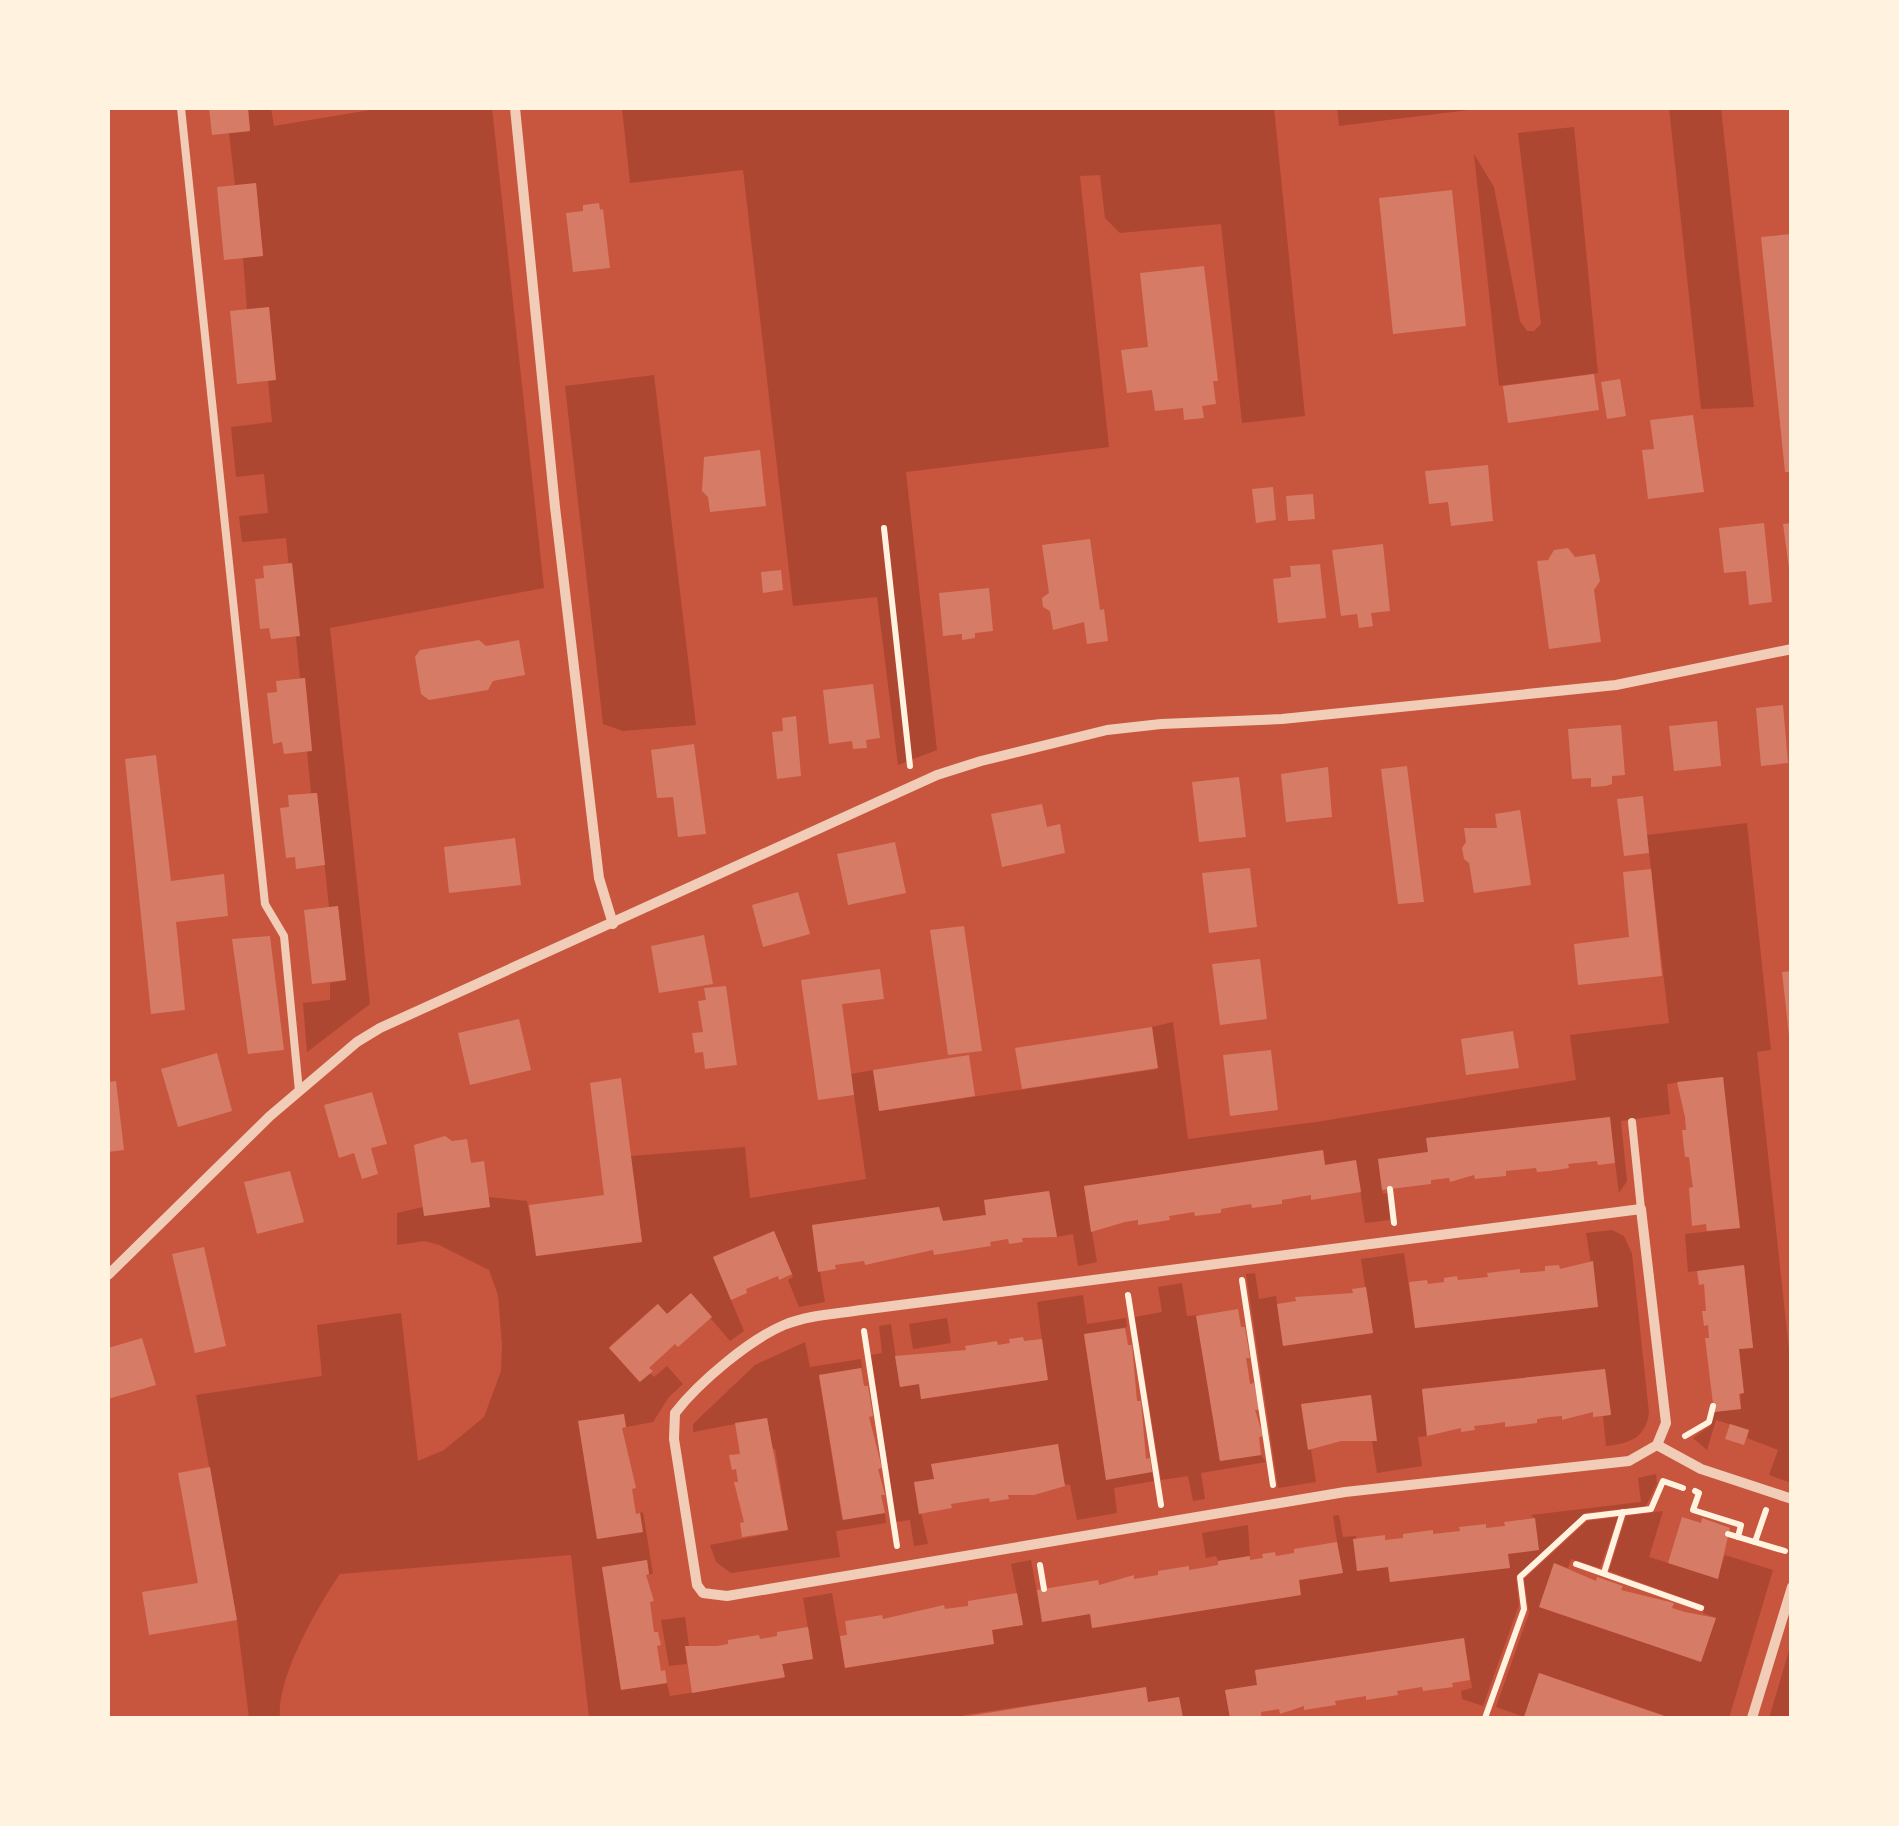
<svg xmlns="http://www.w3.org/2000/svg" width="1899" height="1826" viewBox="0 0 1899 1826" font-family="'Sofia Sans Condensed',sans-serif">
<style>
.green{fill:#ae4732}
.building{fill:#d67c66}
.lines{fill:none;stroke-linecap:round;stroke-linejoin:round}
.path{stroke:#fff3e0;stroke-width:6}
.service{stroke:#f1ccb7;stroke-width:8}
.minor{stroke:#f1ccb7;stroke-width:10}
</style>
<rect width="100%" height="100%" fill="#c8553d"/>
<g class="green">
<polygon points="248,108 271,108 274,126 382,108 492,108 544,588 330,628 370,1004 307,1052 303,1003 330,1000 330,983 346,980 338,907 329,907 317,793 311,793 307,751 312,750 305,678 300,678 286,538 242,542 239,516 268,513 264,474 236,477 231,427 272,422 268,381 276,379 269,308 247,310 243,258 263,255 256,184 235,185 229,133 250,131"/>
<polygon points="622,108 1274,108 1305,416 1242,423 1221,224 1120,233 1105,218 1100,175 1080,176 1109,447 906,472 937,750 898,765 877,597 793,606 743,170 630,183"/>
<polygon points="1337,108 1469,108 1469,110 1339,126"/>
<polygon points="1669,108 1721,108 1754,407 1701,409"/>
<polygon points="1574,127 1598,373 1499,386 1474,154 1494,187 1520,321 1527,331 1534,331 1541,324 1518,133"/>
<polygon points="654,375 696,725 623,731 603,724 565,386"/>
<path d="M1747 823 1771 1050 1757 1052 1791 1369V1483L1769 1475 1778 1450 1747 1438 1749 1430 1716 1420 1707 1450 1693 1438 1710 1426 1714 1412 1741 1409 1739 1349 1753 1347 1744 1266 1688 1272 1685 1234 1739 1228 1723 1077 1667 1084 1670 1114 1621 1121 1627 1181 1619 1193 1609 1117 1427 1138 1428 1152 1378 1159 1383 1194 1387 1193 1390 1220 1365 1223 1356 1161 1325 1165 1323 1151 1084 1186 1097 1262 1078 1266 1073 1234 1057 1237 1049 1191 985 1200 986 1215 943 1221 939 1207 812 1225 825 1302 799 1307 788 1280 793 1277 774 1231 713 1257 744 1331 730 1341 690 1294 667 1314 657 1304 609 1347 639 1382 650 1373 654 1377 667 1366 683 1384 669 1397 653 1422 626 1427 623 1414 579 1421 597 1539 642 1532 640 1513 643 1512 653 1574H649L647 1560 602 1568 621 1689 667 1683 670 1696 784 1678 782 1664 813 1659 803 1598 832 1593 845 1667 994 1644 992 1630 1023 1624 1011 1564 1031 1560 1042 1621 1090 1614 1093 1628 1300 1595 1299 1580 1342 1573 1333 1516 1339 1515 1343 1537 1356 1536 1357 1571 1388 1567 1390 1582 1508 1554 1535 1519 1531 1515 1641 1502 1638 1478 1656 1474 1657 1484 1646 1506 1585 1513 1516 1577 1519 1605 1483 1706 1462 1699 1461 1691 1472 1688 1464 1639 1255 1670 1257 1685 1225 1690 1230 1718H1183L1179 1697 1148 1702 1145 1688 964 1715V1718H589L571 1555 340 1574C317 1607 276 1679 280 1718H249L237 1620 196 1395 322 1376 317 1325 401 1313 418 1461 444 1450 484 1417 501 1371 502 1345 498 1295 489 1270 439 1245 425 1241 397 1245V1213L423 1207 425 1216 489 1207V1197L527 1201 537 1256 642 1242 631 1156 745 1147 750 1198 866 1179 851 1074 873 1070 880 1111 1157 1069 1152 1027 1173 1022 1188 1139 1316 1122 1576 1080 1570 1035 1669 1023 1647 835Z"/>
<path d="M1612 1230 1624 1236 1632 1254 1649 1413C1646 1438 1628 1444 1606 1446L1603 1416 1611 1414 1605 1369 1422 1389 1427 1436 1418 1437 1422 1466 1377 1473 1372 1441 1376 1440 1370 1395 1304 1404 1308 1449H1311L1316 1482 1278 1488 1246 1274 1255 1273 1259 1299 1276 1296 1283 1345 1372 1333 1361 1259 1404 1253 1415 1328 1598 1307 1586 1233Z"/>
<polygon points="1182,1283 1187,1316 1197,1315 1220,1461 1261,1455 1266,1462 1201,1473 1205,1499 1193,1501 1188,1476 1161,1480 1135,1317 1162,1312 1158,1287"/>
<polygon points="1083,1295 1087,1324 1126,1318 1127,1327 1084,1335 1106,1479 1152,1472 1154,1481 1114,1488 1117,1513 1077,1520 1070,1485 932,1465 934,1479 914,1483 928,1544 914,1546 910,1520 896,1522 871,1355 882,1353 879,1326 891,1324 900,1387 919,1384 922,1399 1047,1380 1037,1302"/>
<polygon points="947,1318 951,1343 913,1349 909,1324"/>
<polygon points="805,1342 810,1367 861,1359 862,1368 819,1375 842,1519 885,1513 886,1523 836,1531 840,1557 731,1573 716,1562 710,1545 788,1530 775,1449 772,1449 767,1418 693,1432 693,1424 755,1365"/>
<polygon points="1663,1511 1649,1557 1717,1578 1725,1555 1773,1570 1729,1718 1672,1718 1539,1673 1524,1717 1496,1707 1529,1613 1524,1579 1587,1521 1618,1517 1600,1568 1571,1559 1568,1568 1554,1563 1540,1607 1701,1661 1716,1618 1703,1613 1705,1606 1609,1571 1626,1516"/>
<polygon points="1248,1525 1250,1556 1218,1561 1216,1556 1206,1558 1202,1533"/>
<polygon points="685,1617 689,1646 685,1647 687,1664 669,1666 661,1620"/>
<polygon points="1791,1644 1791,1718 1769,1718"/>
</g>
<g class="building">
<polygon points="209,108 248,108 250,131 212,135"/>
<polygon points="256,183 263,256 224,260 217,187"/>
<polygon points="1452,190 1466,326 1393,334 1379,198"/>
<polygon points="599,203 600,210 603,209 610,268 573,272 566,213 583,211 583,205"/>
<polygon points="1792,234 1792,472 1785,472 1761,237"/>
<polygon points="1204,266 1218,381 1213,381 1216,404 1202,406 1204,418 1184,420 1183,408 1155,411 1152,390 1127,393 1121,350 1148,347 1140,273"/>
<polygon points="269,307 276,380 237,384 230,311"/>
<polygon points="1594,374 1599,410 1508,423 1503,386"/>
<polygon points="1620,379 1626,416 1607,419 1601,382"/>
<polygon points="1693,415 1704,492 1648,499 1642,450 1654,449 1650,420"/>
<polygon points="760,450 766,506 710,512 708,497 702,491 704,457"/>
<polygon points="1488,465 1493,521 1451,526 1448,502 1429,504 1425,471"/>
<polygon points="1273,487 1276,520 1256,523 1252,489"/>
<polygon points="1313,494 1315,519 1288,521 1286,496"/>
<polygon points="1764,523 1772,602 1749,605 1746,571 1724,573 1719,528"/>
<polygon points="1792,523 1792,568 1789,568 1783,524"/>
<polygon points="1090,539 1100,610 1104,609 1108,641 1087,644 1084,622 1053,630 1050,611 1043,607 1042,598 1049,593 1042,545"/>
<polygon points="1383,544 1390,611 1371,613 1373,626 1359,628 1357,614 1341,616 1332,550"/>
<polygon points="1568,548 1575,557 1595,554 1600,581 1594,590 1601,642 1549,649 1537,561 1548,560 1554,550"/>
<polygon points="292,563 300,636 271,639 269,628 260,629 255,579 264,578 263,566"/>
<polygon points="1320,564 1326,618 1278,623 1273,579 1291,577 1290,566"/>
<polygon points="781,570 783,590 763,593 761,572"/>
<polygon points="989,588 993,631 975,633 975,638 962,640 962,634 943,636 939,593"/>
<polygon points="479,640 486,646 519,640 525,675 493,681 488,690 429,700 421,694 415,657 420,650"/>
<polygon points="305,678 312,751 284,754 282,742 273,744 267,693 277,692 276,681"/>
<polygon points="873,684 880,738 866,740 867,748 853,749 852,741 829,744 823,690"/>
<polygon points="1783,705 1788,763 1761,766 1756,708"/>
<polygon points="796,716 801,776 777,779 772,732 783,731 782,718"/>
<polygon points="1717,721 1721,766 1674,771 1669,726"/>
<polygon points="1621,725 1625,775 1612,776 1612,784 1606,786 1591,787 1591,778 1572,779 1568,729"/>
<polygon points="694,744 706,834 678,837 673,797 657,798 651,750"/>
<polygon points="156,755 171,881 224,874 228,916 176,922 185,1010 151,1014 125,759"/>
<polygon points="1407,766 1424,902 1398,904 1381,769"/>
<polygon points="1328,767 1332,817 1286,822 1281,774"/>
<polygon points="1239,777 1246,837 1199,842 1192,782"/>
<polygon points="317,793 325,865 296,869 295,857 286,858 280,808 289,807 288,795"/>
<polygon points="1643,796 1649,853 1624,856 1617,799"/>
<polygon points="1042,804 1047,827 1060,824 1065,853 1002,867 991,814"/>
<polygon points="1520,810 1531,885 1474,893 1469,863 1464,859 1462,848 1466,842 1464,828 1497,828 1495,814"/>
<polygon points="515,838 521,885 449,893 444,847"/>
<polygon points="895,842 906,893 848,905 837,854"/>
<polygon points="1250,868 1257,927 1209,933 1202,873"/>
<polygon points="1651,869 1662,976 1578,985 1574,944 1629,937 1623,872"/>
<polygon points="798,892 810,934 763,947 752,905"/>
<polygon points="338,906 346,980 312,984 304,910"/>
<polygon points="964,926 982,1051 948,1055 930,930"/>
<polygon points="704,935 713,984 659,993 651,946"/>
<polygon points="270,936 284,1050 248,1054 232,939"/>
<polygon points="1260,959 1267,1019 1220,1025 1212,964"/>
<polygon points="880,969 884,999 842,1004 854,1095 818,1100 801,980"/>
<polygon points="1792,971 1792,1035 1789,1036 1782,972"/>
<polygon points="726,986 737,1065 705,1069 703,1052 695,1053 692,1033 703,1032 698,1001 706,1000 704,988"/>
<polygon points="519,1019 531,1070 470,1085 458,1033"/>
<polygon points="1152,1027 1158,1068 1022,1089 1015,1048"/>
<polygon points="1513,1031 1519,1068 1466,1075 1461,1039"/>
<polygon points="1271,1050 1278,1110 1230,1116 1223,1055"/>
<polygon points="217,1053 232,1111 178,1127 161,1069"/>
<polygon points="969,1055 975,1096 879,1111 873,1070"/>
<polygon points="1723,1077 1740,1228 1707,1231 1706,1224 1692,1226 1689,1188 1693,1187 1691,1174 1689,1157 1685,1157 1682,1130 1686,1130 1685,1117 1677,1082"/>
<polygon points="621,1078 642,1242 536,1256 529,1205 604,1195 590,1083"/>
<polygon points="116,1081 124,1150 108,1152 108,1082"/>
<polygon points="372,1092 387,1144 371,1148 378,1174 362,1179 354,1153 339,1158 324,1105"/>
<polygon points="1610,1117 1615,1163 1598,1165 1597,1161 1568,1164 1569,1168 1550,1171 1537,1172 1536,1168 1506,1171 1506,1176 1475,1179 1474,1175 1450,1182 1449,1178 1431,1180 1431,1184 1382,1190 1378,1159 1428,1152 1426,1138"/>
<polygon points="445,1136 452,1141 467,1139 471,1163 484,1161 490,1207 424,1216 414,1145"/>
<polygon points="1323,1150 1325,1165 1356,1160 1361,1192 1311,1200 1311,1195 1299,1197 1282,1200 1282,1204 1252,1208 1251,1204 1238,1206 1221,1209 1221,1213 1195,1216 1194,1212 1169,1216 1170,1220 1138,1225 1138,1220 1125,1222 1091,1232 1084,1186"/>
<polygon points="290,1171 304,1222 257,1234 244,1182"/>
<polygon points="1049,1191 1057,1237 1022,1238 1023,1242 1009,1244 1008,1239 990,1242 991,1246 934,1255 933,1250 865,1265 864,1261 835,1265 836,1269 818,1272 812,1225 939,1207 943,1221 986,1215 984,1200"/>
<polygon points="774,1231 792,1274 779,1280 778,1276 746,1289 747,1293 731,1300 713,1257"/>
<polygon points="204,1247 226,1346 195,1353 172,1254"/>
<polygon points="1593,1261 1598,1307 1415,1328 1409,1282 1427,1280 1428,1284 1444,1282 1444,1278 1457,1276 1458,1280 1488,1277 1487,1273 1520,1269 1520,1273 1545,1271 1545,1266 1559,1265 1560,1269"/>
<polygon points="1744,1265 1753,1348 1739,1349 1744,1393 1739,1394 1741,1409 1714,1412 1705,1338 1709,1338 1708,1325 1704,1326 1702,1311 1706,1311 1704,1284 1699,1285 1697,1271"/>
<polygon points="1366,1287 1373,1333 1283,1346 1277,1304 1296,1301 1295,1297 1353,1293 1352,1289"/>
<polygon points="691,1293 712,1317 678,1347 675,1344 649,1368 653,1371 640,1382 609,1348 658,1304 667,1314"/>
<polygon points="1238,1309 1241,1327 1245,1327 1250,1358 1246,1358 1248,1370 1250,1384 1254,1383 1259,1410 1255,1410 1263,1436 1259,1437 1261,1455 1220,1461 1196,1316"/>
<polygon points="1125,1328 1128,1345 1132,1345 1137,1401 1141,1401 1146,1459 1150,1458 1152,1472 1106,1480 1084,1334"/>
<polygon points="1023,1337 1024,1341 1042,1339 1048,1380 921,1399 919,1384 900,1387 895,1356 966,1350 965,1346 997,1341 998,1345 1010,1343 1009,1339"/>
<polygon points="142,1338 156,1385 108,1399 108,1348"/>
<polygon points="861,1368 864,1386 868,1386 873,1416 869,1417 882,1468 878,1469 885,1495 881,1495 885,1513 843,1520 819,1375"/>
<polygon points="1605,1369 1611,1415 1593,1417 1593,1412 1562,1420 1562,1416 1549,1417 1537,1419 1537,1423 1505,1427 1505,1422 1492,1424 1474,1426 1475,1430 1461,1432 1461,1428 1427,1436 1422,1389"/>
<polygon points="1371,1395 1377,1441 1341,1441 1308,1450 1301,1404"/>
<polygon points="624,1414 626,1427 622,1428 636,1488 632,1489 636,1514 640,1513 643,1532 597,1539 578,1421"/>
<polygon points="767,1418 788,1530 742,1537 740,1523 744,1522 734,1482 738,1482 736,1469 732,1470 729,1455 740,1454 735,1423"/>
<polygon points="1730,1424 1749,1430 1744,1445 1725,1439"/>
<polygon points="1058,1444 1065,1486 1034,1495 1008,1495 1009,1499 990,1502 989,1498 951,1504 952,1508 919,1514 914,1482 934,1479 931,1464"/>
<polygon points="210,1467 237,1620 149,1635 142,1592 198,1583 178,1473"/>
<polygon points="1682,1517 1701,1523 1702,1518 1730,1528 1718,1579 1668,1563"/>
<polygon points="1535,1518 1539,1550 1508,1554 1510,1568 1390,1582 1388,1567 1357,1571 1353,1539 1385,1535 1385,1540 1403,1538 1403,1534 1433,1530 1433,1534 1460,1531 1459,1527 1486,1524 1486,1528 1505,1526 1504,1522"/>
<polygon points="1337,1542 1343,1573 1299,1580 1301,1595 1092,1628 1090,1614 1042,1622 1037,1590 1098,1580 1099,1585 1134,1575 1134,1579 1158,1575 1158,1571 1189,1566 1189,1570 1207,1567 1218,1565 1218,1561 1250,1556 1250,1560 1263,1558 1262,1554 1275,1552 1276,1556 1294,1553 1294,1549"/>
<polygon points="647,1560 649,1574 646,1575 654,1601 650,1602 654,1632 658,1632 661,1645 657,1646 661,1671 665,1670 667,1683 621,1690 602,1567"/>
<polygon points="1554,1563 1596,1581 1597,1577 1623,1586 1621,1590 1674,1603 1672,1608 1685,1612 1716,1618 1701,1662 1539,1607"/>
<polygon points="1017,1593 1023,1625 992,1630 994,1644 845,1668 840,1636 847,1635 845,1621 882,1615 883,1619 944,1605 945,1609 968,1606 968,1601"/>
<polygon points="808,1627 813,1659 782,1664 785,1677 692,1693 685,1646 717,1646 728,1644 728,1640 759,1635 760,1639 777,1636 777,1632"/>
<polygon points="1464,1638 1470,1680 1452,1683 1453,1687 1423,1691 1422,1687 1397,1691 1398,1695 1366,1700 1366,1696 1335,1701 1336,1705 1304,1710 1304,1706 1280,1714 1279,1709 1261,1712 1261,1717 1230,1718 1225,1690 1257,1685 1255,1670"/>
<polygon points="1539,1673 1670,1718 1524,1717"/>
<polygon points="1146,1687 1148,1702 1179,1697 1183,1718 957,1718"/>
</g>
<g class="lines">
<g class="path">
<polyline points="884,528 910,766"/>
<polyline points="1390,1189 1394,1223"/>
<polyline points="1242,1280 1273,1485"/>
<polyline points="1128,1295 1161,1505"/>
<polyline points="864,1331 897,1546"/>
<polyline points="1685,1436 1709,1422 1713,1406"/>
<polyline points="1695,1491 1699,1493 1693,1510 1741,1525 1738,1537"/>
<polyline points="1728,1534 1785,1551"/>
<polyline points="1755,1542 1766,1510"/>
<polyline points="1576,1564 1701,1608"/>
<polyline points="1040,1565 1044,1589"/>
<polyline points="1604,1573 1623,1512"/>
<polyline points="1485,1718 1524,1609 1520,1577 1585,1517 1651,1509 1663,1481 1683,1488"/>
</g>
<g class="service">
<polyline points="181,108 265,904 284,936 299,1091"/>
<polyline points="1632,1122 1641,1209"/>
</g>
<g class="minor">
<polyline points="515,108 555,507 599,878 613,924"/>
<path d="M1641 1209 1666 1423 1657 1445 1629 1461 1345 1492 727 1596 703 1593 697 1585 674 1439 675 1413C699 1382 749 1340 784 1325 808 1315 836 1314 861 1310Z"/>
<polyline points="108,1275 270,1116 357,1042 380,1028 937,775 981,761 1107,730 1161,724 1282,719 1616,685 1792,649"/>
<polyline points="1657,1445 1701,1469 1792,1499"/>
<polyline points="1752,1718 1792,1587"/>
</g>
</g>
<rect width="1899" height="1826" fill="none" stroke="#fff3e0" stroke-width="220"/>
</svg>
